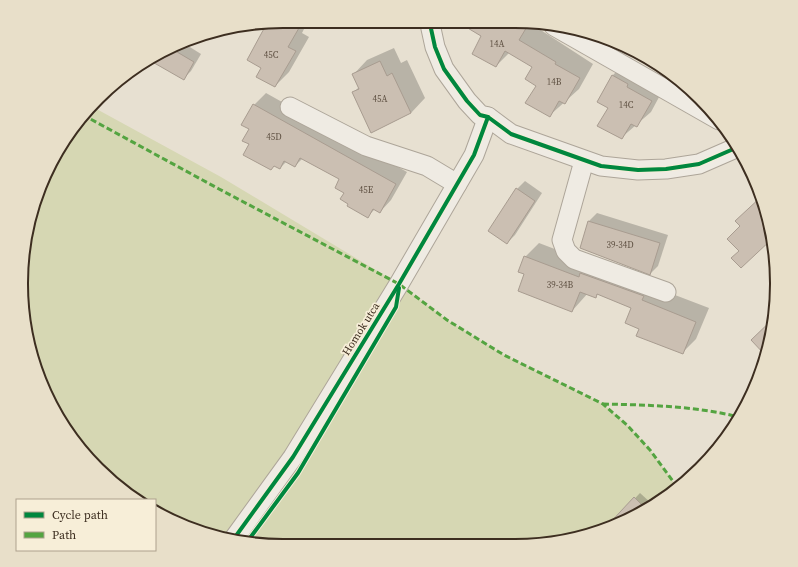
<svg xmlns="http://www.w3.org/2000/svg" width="798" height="567" viewBox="0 0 798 567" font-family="'Source Serif 4',serif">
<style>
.green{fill:#d6d7b3}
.shadow{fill:#0003}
.building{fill:#cbbfb2;stroke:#a89c90}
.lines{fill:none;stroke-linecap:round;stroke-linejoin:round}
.minor-casing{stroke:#ada599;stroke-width:21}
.minor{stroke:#efebe3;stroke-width:19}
.quiet{stroke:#54a441;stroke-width:3;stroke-dasharray:6 3;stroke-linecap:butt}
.cycleway-casing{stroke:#f7eed8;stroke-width:6}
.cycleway{stroke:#00873e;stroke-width:4}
.labels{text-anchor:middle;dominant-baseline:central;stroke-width:3.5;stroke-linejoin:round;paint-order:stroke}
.number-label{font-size:9px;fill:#605244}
.street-label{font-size:11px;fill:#3d2e20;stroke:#f7eed8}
.rim{fill:none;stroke:#3d2e20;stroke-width:2}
</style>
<rect width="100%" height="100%" fill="#e7e0d1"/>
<polygon class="green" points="91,106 221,177 399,284 447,320 504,355 603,404 628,426 650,450 678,488 630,519 549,544 267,545 216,537 168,519 155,511 155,500 137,500 124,492 86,457 48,399 23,318 23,249 41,183 86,111"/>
<g class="shadow">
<polygon points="284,21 308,21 302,33 309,37 289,72 275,86 268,23"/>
<polygon points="337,22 350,22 347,25"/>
<polygon points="352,22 380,23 373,29"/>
<polygon points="475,24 533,25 593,64 579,89 549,116 537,85 533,66 509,53 496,66 483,36"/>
<polygon points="218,30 210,37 206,34 215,30"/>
<polygon points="185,44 201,54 191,71 184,78 150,59"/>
<polygon points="394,48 401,63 407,60 425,98 411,113 354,92 359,87 353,75 367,60"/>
<polygon points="633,51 645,56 643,58"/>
<polygon points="627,61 665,86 651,112 621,138 609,108 598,101 613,75"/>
<polygon points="266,93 407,172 391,200 380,212 375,209 367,217 349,203 341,179 303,158 295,166 287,161 280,168 275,165 271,169 250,144 254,105"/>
<polygon points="525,181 542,193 515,235 507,243 517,189"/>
<polygon points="762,196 772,238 741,267 740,251"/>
<polygon points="597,213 668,235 658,266 650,274 589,221"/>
<polygon points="539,243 709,308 696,339 682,353 633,308 598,294 595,296 588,293 572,311 526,274 525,257"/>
<polygon points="776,306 773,319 768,314"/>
<polygon points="640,493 652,504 630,519 609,526"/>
</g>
<g class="building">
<polygon points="284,21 303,21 288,47 296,51 275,87 256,77 261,68 247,60 267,23"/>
<polygon points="461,24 528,25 519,40 556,62 555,64 580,78 565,104 559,101 550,117 525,103 536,86 525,79 532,67 505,51 496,67 472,54 481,36"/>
<polygon points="172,49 194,62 184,80 149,60"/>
<polygon points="380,61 387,76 392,73 411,113 371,133 352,92 359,89 352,74"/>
<polygon points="612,75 628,84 627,87 652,101 637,127 631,124 622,139 597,126 608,108 597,102"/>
<polygon points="253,104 396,184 380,213 373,209 368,218 347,206 348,204 340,199 344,193 335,188 339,179 300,158 295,167 284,161 280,169 274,166 271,170 243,155 249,144 242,141 249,129 241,125"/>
<polygon points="516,188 535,201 507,244 488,231"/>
<polygon points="762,196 772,239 741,268 731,258 739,251 727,239 740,226 735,221"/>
<polygon points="588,221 660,243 650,275 580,248"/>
<polygon points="524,256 579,277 580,273 644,296 642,300 696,322 683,354 636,336 639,329 625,323 631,308 597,294 596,298 580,292 572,312 518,291 524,274 518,272"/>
<polygon points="774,318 768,351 766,356 751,340"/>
<polygon points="634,497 646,509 630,519 607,526"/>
</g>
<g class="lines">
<defs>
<g id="minor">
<polyline points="430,24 435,47 444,69 467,101 480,115 488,117 511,134 601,166 638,170 666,169 699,164 738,147"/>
<polyline points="554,26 719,120"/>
<polyline points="290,107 366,146 427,166 457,184"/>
<polyline points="584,161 562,240 566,251 574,259 666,292"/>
<polyline points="233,540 293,457 399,284 474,155 488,117"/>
</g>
</defs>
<use href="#minor" class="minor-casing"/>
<use href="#minor" class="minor"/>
<g class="quiet">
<polyline points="83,115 219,189 399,284 447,320 504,355 603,404 628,426 650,450 678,488"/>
<path d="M603 404C648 405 695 406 739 417"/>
</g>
<defs>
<g id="cycleway">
<polyline points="430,24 435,47 444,69 467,101 480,115 488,117 511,134 601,166 638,170 666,169 699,164 738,147"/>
<polyline points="233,540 293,457 399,284 474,155 488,117"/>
<polyline points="247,542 298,473 396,307 399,288"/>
</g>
</defs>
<use href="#cycleway" class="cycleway-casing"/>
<use href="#cycleway" class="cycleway"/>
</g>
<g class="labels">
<g class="number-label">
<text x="497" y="44">14A</text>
<text x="271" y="55">45C</text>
<text x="554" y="82">14B</text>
<text x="380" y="99">45A</text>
<text x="626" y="105">14C</text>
<text x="274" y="137">45D</text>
<text x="366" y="190">45E</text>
<text x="620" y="245">39-34D</text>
<text x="560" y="285">39-34B</text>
</g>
<g class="street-label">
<text transform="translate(361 329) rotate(-58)">Homok utca</text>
</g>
</g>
<path d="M0 0H798V567H0ZM283 28H515A255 255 0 0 1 770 283V284A255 255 0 0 1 515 539H283A255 255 0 0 1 28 284V283A255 255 0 0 1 283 28Z" fill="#e8dfc9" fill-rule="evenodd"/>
<path class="rim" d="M283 28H515A255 255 0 0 1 770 283V284A255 255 0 0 1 515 539H283A255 255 0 0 1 28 284V283A255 255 0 0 1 283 28Z"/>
<rect x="16" y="499" width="140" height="52" fill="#f7eed8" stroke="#ada18e"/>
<rect x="24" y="512" width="20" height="6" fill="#00873e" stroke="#ada18e"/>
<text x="52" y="519" font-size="12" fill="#3d2e20">Cycle path</text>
<rect x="24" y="532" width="20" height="6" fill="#54a441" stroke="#ada18e"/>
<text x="52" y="539" font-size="12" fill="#3d2e20">Path</text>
</svg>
